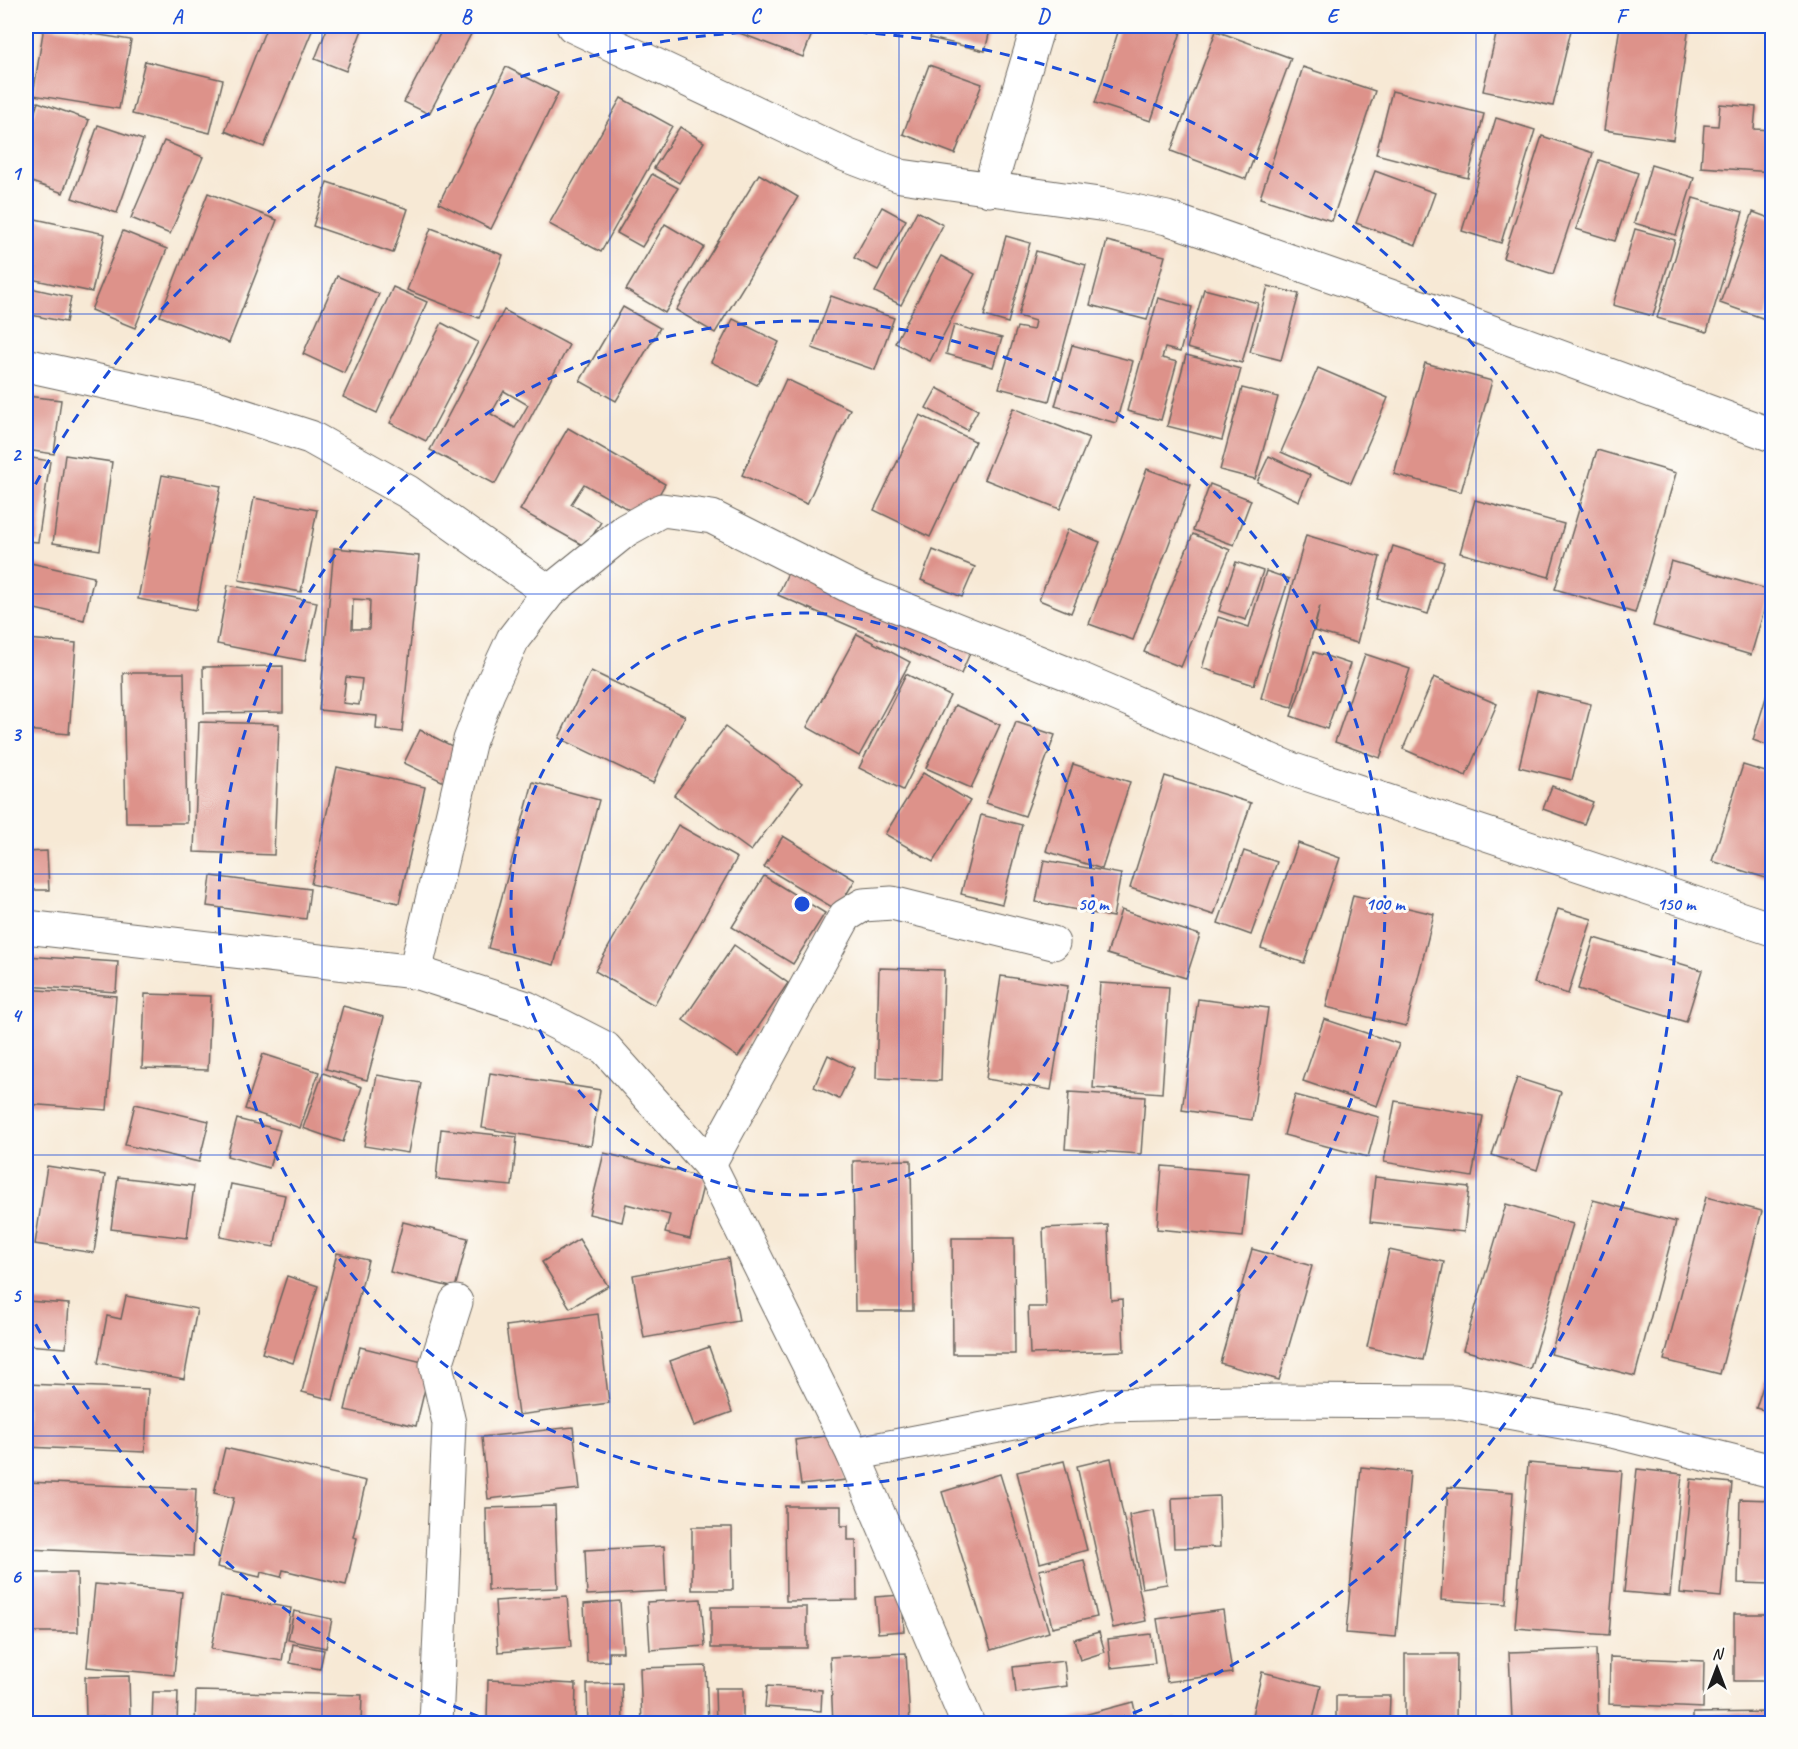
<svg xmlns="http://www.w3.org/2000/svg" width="1798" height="1749" viewBox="0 0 1798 1749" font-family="Caveat,sans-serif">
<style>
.building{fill:#dd928a;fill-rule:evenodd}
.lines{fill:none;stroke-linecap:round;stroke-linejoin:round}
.minor-casing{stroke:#69645d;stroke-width:35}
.minor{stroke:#fff;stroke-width:33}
.grid{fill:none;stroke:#1d4ed8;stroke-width:1.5;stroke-opacity:0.55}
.ring{fill:none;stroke:#1d4ed8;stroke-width:3;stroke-dasharray:10 8}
.centre{fill:#1d4ed8;stroke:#fdfcf7;stroke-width:3}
.ring-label{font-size:18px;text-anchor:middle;font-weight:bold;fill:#1d4ed8;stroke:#fdfcf7;stroke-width:6;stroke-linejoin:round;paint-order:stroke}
.neatline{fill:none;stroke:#1d4ed8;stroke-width:2}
.grid-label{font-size:20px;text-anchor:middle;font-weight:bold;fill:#1d4ed8}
</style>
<rect width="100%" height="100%" fill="#fdfcf7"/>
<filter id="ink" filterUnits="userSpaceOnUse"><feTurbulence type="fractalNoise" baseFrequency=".0167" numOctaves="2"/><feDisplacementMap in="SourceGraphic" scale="12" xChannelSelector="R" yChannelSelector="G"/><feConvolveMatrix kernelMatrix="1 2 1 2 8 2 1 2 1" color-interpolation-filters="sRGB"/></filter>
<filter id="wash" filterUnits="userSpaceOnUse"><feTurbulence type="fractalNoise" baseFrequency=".008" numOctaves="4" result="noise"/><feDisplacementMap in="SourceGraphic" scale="24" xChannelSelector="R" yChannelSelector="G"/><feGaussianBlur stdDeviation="1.35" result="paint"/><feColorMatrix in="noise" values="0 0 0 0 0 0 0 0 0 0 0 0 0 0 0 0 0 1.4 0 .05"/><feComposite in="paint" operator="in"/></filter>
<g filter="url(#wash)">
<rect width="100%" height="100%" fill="#f7e9d5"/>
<g id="blocks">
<g class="building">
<polygon points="44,26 131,40 119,109 33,95"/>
<polygon points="267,26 314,26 264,147 225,131"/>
<polygon points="328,26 349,26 362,30 346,71 315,59"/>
<polygon points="444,26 455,26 471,34 429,114 404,102"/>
<polygon points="721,26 815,26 803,57"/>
<polygon points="933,26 991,26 985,51 930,38"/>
<polygon points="1120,26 1183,26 1151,121 1095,103"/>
<polygon points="1498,26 1572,26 1553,106 1483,91"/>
<polygon points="1620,26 1689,26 1673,140 1604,130"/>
<polygon points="1216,31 1291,58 1246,179 1171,151"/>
<polygon points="145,61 223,80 210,133 132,114"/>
<polygon points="929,65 982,84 955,154 903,134"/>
<polygon points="506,67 558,93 491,229 439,203"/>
<polygon points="1303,67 1375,91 1332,221 1260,198"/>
<polygon points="1392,91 1484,114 1468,178 1376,154"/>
<polygon points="621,98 672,126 601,252 549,224"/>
<polygon points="38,102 89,120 63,193 26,180 26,139"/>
<polygon points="1720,104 1756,107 1754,129 1772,130 1772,172 1701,167 1704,125 1718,126"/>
<polygon points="1496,118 1535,130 1501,243 1462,231"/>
<polygon points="98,125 143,140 117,213 72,198"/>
<polygon points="680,127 704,142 679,183 654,168"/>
<polygon points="1542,136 1593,153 1553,274 1503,258"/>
<polygon points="164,141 203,157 170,234 131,218"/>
<polygon points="1599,160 1638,173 1615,241 1576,229"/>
<polygon points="1651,165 1694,178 1676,235 1634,223"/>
<polygon points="1375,171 1435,193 1416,245 1356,223"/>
<polygon points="652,174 678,188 642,247 617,233"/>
<polygon points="759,174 798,197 715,333 676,310"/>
<polygon points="327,182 408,209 393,253 313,226"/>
<polygon points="208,193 277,220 229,343 160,316"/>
<polygon points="1693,198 1743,212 1707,332 1657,318"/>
<polygon points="882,207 906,220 878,270 854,258"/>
<polygon points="917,211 943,225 901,305 875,292"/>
<polygon points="1753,212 1772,219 1772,299 1765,319 1720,303"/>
<polygon points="26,217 105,234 92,292 26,278"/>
<polygon points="665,224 704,247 665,313 626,290"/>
<polygon points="431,228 503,255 479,318 407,290"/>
<polygon points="1635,229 1675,240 1653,316 1613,305"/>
<polygon points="123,231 167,249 135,328 91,310"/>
<polygon points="1006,236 1030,243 1008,323 984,316"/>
<polygon points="1107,241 1165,256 1147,320 1090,305"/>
<polygon points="1036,251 1086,265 1049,401 999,388 1017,327 1033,330 1035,321 1018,316"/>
<polygon points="941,256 975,274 930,361 895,343"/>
<polygon points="337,276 379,294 344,373 303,354"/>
<polygon points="1268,286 1299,294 1281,360 1250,352"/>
<polygon points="26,287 71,297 66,322 26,314"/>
<polygon points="393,287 427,302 377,413 343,397"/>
<polygon points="1204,289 1258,303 1242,363 1187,348"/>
<polygon points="831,296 894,318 875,370 812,348"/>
<polygon points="1158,298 1192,307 1180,352 1165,348 1162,358 1177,362 1161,420 1127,411"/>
<polygon points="623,307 660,328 616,401 580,381"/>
<path d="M504 310 569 345 495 484 430 450ZM504 391 528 405 515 428 491 414Z"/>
<polygon points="733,319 779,342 757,385 711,362"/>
<polygon points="442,323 478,342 426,441 390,423"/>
<polygon points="954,325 1002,338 993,367 946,354"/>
<polygon points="1072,345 1133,361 1116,423 1055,406"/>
<polygon points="1186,355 1241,369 1222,440 1167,426"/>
<polygon points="1425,363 1492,381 1461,492 1394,474"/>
<polygon points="1318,368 1388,398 1351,483 1281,452"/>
<polygon points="786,379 850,409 807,504 742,475"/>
<polygon points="937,388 978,410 967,430 926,408"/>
<polygon points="1242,388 1278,397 1255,479 1220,470"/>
<polygon points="26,396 61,400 54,454 26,450"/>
<polygon points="1013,408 1089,438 1060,509 984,479"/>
<polygon points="920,415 975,441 930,537 874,510"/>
<polygon points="568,428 665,484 645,519 584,484 571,504 601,522 586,547 520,510"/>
<polygon points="1597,450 1676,473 1635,613 1555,589"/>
<polygon points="65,455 112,462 100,550 53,543"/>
<polygon points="1269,456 1310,475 1299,501 1257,482"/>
<polygon points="26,457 50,461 38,542 26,541"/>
<polygon points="1147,469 1191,485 1133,640 1089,624"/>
<polygon points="162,475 221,486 196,610 138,599"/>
<polygon points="1210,484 1251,500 1234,545 1193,530"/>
<polygon points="254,498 317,510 301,592 239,580"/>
<polygon points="1475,500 1564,524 1549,577 1460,553"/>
<polygon points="1068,529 1100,542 1071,613 1039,600"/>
<polygon points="1193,534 1230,550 1181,667 1144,652"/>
<polygon points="1306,535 1380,557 1357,643 1314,631 1320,606 1292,707 1261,698"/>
<polygon points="1393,546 1444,562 1428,614 1377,599"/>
<path d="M334 548 419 556 402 732 376 729 377 716 319 710ZM353 599 370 600 369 629H352ZM346 677 362 679 359 705 343 703Z"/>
<polygon points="933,550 975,567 962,597 921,580"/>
<polygon points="1671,561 1770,590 1751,655 1653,626"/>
<polygon points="26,562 94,577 84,620 26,607"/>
<polygon points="1236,562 1263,571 1246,620 1219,611"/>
<polygon points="791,566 973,646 961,674 778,595"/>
<polygon points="1266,571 1289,579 1254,685 1202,668 1218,617 1249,627"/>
<polygon points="228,585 317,602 305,661 217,644"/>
<polygon points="857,634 910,662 859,756 807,727"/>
<polygon points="26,639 76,643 69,734 26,730"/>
<polygon points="1314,652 1350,664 1327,729 1291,716"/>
<polygon points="1365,654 1410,669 1380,758 1335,742"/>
<polygon points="283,666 283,712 204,713 203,667"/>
<polygon points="591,671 685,716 653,783 559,738"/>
<polygon points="123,673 184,673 187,823 126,823"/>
<polygon points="906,674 950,696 903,790 859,768"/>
<polygon points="1434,677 1497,704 1466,776 1403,749"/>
<polygon points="1537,691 1591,704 1572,780 1519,767"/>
<polygon points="1767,694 1772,696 1772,747 1753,740"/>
<polygon points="955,705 1000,725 971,788 926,768"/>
<polygon points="199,722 279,724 274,855 194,852"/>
<polygon points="1016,722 1055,735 1025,816 986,803"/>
<polygon points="725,727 802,783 751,851 674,795"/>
<polygon points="420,730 462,751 446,783 404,763"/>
<polygon points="1073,764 1130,782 1102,869 1046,851"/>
<polygon points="1743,765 1772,774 1772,880 1712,861"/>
<polygon points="337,767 425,787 399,903 311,884"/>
<polygon points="923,773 970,801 933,862 885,834"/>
<polygon points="1165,776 1251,803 1214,915 1130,888"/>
<polygon points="533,782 599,800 554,965 488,948"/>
<polygon points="1552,786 1593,802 1584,824 1543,809"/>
<polygon points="981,815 1022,825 1002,904 961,894"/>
<polygon points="678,825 737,858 654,1005 595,971"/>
<polygon points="783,836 855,880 837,910 764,867"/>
<polygon points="1298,843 1340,858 1304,963 1261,948"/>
<polygon points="47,851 49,890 26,890 26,852"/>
<polygon points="1244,851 1277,862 1251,935 1218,923"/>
<polygon points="1044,860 1121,874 1113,917 1036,902"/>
<polygon points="211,876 310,889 306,919 207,906"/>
<polygon points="764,876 825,913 793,964 732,927"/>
<polygon points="1353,895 1434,914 1406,1026 1326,1007"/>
<polygon points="1558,909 1592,919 1568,994 1534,983"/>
<polygon points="1121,910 1200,935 1186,978 1107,954"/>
<polygon points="1594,938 1702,970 1686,1022 1578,989"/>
<polygon points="734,945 788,983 738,1057 683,1020"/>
<polygon points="26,956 118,962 116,992 26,986"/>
<polygon points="879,968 944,970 941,1081 876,1078"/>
<polygon points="1001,976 1068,986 1051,1090 986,1079"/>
<polygon points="1100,983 1169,987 1162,1093 1093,1088"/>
<polygon points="26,989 116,996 107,1110 26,1104"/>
<polygon points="145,994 211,996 208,1070 142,1068"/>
<polygon points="1198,999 1268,1008 1252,1120 1182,1110"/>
<polygon points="343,1006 384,1017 367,1080 326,1069"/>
<polygon points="1324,1019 1399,1044 1377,1106 1303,1081"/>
<polygon points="263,1054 319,1072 300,1128 245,1109"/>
<polygon points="828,1055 854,1068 839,1099 814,1087"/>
<polygon points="323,1073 362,1087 343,1142 303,1128"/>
<polygon points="490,1073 600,1090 591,1146 482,1128"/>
<polygon points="377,1075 421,1083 408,1153 364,1146"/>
<polygon points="1517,1078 1561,1092 1537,1170 1492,1155"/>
<polygon points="1069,1092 1145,1097 1141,1154 1065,1149"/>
<polygon points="1295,1095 1379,1117 1368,1157 1284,1135"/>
<polygon points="1395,1101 1483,1116 1472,1177 1384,1162"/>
<polygon points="135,1104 209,1121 199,1162 125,1145"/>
<polygon points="237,1119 280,1130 269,1168 227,1156"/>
<polygon points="441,1129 517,1137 512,1186 436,1179"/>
<polygon points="604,1153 705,1178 690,1239 665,1233 670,1215 626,1204 622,1222 589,1214"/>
<polygon points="911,1160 913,1311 855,1311 853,1161"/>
<polygon points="47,1166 105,1175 94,1253 35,1244"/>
<polygon points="1162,1166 1249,1173 1243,1237 1157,1229"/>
<polygon points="118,1177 194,1186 187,1238 111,1229"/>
<polygon points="1375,1177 1469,1187 1464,1232 1370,1222"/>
<polygon points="231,1184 285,1195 274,1247 220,1237"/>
<polygon points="1706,1197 1762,1211 1720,1374 1664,1360"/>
<polygon points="1593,1200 1676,1222 1635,1376 1551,1354"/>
<polygon points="1506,1204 1573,1224 1530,1369 1463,1350"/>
<polygon points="403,1222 468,1238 455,1288 390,1272"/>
<polygon points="1108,1225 1111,1300 1122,1299 1124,1351 1030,1354 1028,1307 1046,1307 1043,1228"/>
<polygon points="952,1238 1014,1238 1015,1354 953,1354"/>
<polygon points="579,1239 608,1286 570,1308 542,1262"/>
<polygon points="1252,1249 1312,1266 1279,1380 1220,1363"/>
<polygon points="1389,1250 1444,1262 1423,1360 1367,1347"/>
<polygon points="337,1253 368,1260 333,1400 302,1392"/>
<polygon points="728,1258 739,1321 644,1338 633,1275"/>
<polygon points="287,1276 318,1286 293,1363 262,1353"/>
<polygon points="126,1296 197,1309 184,1379 98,1363 107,1316 121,1319"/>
<polygon points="26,1301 69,1304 66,1348 26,1345"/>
<polygon points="598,1314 609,1403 518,1415 506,1326"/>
<polygon points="360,1347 431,1364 416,1426 345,1410"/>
<polygon points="709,1347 732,1412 694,1426 670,1361"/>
<polygon points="1772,1358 1772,1413 1756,1408"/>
<polygon points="26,1384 148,1389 145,1452 26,1447"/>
<polygon points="573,1427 580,1489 488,1499 482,1437"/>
<polygon points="841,1434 846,1480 801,1485 795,1440"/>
<polygon points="225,1448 366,1481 353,1537 357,1538 346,1585 283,1570 281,1577 261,1572 260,1577 217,1567 234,1498 214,1493"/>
<polygon points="1111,1458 1146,1621 1113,1628 1077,1466"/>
<polygon points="1064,1461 1087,1550 1040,1563 1017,1472"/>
<polygon points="1528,1463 1622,1471 1609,1635 1515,1628"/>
<polygon points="1361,1467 1410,1472 1396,1637 1346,1633"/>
<polygon points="1637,1469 1682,1474 1670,1596 1624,1592"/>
<polygon points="1000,1474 1049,1632 991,1650 942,1492"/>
<polygon points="1691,1479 1732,1483 1721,1597 1680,1593"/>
<polygon points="26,1482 196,1489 193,1556 26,1549"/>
<polygon points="1448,1487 1513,1492 1506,1604 1441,1600"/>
<polygon points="1219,1496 1220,1547 1174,1548 1172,1498"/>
<polygon points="1740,1499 1772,1500 1772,1584 1738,1583"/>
<polygon points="555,1506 558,1588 488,1590 486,1508"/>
<polygon points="785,1506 841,1506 841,1526 848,1526 848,1540 856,1540 857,1600 786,1601"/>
<polygon points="1154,1510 1167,1584 1142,1588 1129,1515"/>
<polygon points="692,1527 732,1527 733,1590 692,1590"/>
<polygon points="664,1546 666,1591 587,1595 585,1550"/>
<polygon points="1084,1560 1097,1617 1052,1627 1039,1570"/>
<polygon points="26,1573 77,1573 78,1632 26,1632"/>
<polygon points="95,1584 182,1592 174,1675 87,1667"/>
<polygon points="902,1595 904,1631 878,1633 875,1597"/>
<polygon points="221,1596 291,1608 282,1661 211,1649"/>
<polygon points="567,1596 571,1647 498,1652 495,1601"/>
<polygon points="701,1599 705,1646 650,1650 647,1602"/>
<polygon points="620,1601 623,1652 609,1652 609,1661 587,1662 584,1604"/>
<rect x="711" y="1607" width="96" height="41"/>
<polygon points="1223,1610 1232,1673 1167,1682 1157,1619"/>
<polygon points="294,1611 332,1619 326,1648 288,1640"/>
<rect x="1734" y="1614" width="38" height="67"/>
<polygon points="1099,1632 1105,1652 1080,1660 1074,1639"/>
<polygon points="1151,1634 1155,1663 1111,1668 1108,1639"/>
<polygon points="293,1644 324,1650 320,1669 290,1663"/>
<polygon points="1596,1649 1598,1717 1512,1720 1509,1652"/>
<polygon points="906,1653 910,1724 833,1724 830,1657"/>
<polygon points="1405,1654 1457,1654 1456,1724 1405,1724"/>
<polygon points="1610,1657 1704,1661 1703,1708 1609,1704"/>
<polygon points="1064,1661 1067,1686 1016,1693 1013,1667"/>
<polygon points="706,1666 708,1724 642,1724 640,1668"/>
<polygon points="1262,1672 1321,1686 1312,1724 1250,1724"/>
<polygon points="129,1676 130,1716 86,1718 85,1677"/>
<polygon points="488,1680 576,1684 575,1724 515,1724 487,1721"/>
<polygon points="622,1683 623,1724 588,1724 587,1684"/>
<polygon points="767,1686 822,1690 821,1711 765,1707"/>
<polygon points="715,1688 743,1688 743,1724 716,1724"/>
<polygon points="196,1691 362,1695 361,1724 195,1724"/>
<polygon points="153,1692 178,1692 177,1724 152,1724"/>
<polygon points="1336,1696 1390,1696 1389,1724 1321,1724 1321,1719 1336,1719"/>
<polygon points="1133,1702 1138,1724 1054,1724 1054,1723"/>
<polygon points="1772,1712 1772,1724 1693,1724 1693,1713"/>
<polygon points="1176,1718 1177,1724 1156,1724 1156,1723"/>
<polygon points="772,1721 799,1722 799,1724 772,1724"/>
</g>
</g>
</g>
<g filter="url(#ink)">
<use href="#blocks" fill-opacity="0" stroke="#69645d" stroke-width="1.5"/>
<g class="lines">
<defs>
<g id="minor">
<polyline points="573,26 846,155 901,176 1106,205 1167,218 1473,325 1772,435"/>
<polyline points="989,190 1038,26"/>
<polyline points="26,365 213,406 310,437 408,492 549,592"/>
<polyline points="26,927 415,972 527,1008 605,1048 709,1164 853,1454 968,1724"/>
<polyline points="415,972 470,740 488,693 513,639 549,592 626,530 662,510 712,517 857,590 1071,675 1291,769 1772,929"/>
<polyline points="709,1164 845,916 863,905 892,903 1053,943"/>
<polyline points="853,1454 1108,1405 1278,1401 1454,1402 1616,1432 1772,1471"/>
<polyline points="436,1724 449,1423 436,1365 456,1302"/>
</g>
</defs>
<use href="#minor" class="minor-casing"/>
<use href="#minor" class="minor"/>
</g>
</g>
<path class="grid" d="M322 26V1724M610 26V1724M899 26V1724M1188 26V1724M1476 26V1724M26 314H1772M26 594H1772M26 874H1772M26 1155H1772M26 1436H1772"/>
<g class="ring">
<circle cx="802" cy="904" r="291"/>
<circle cx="802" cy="904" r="583"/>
<path d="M496 1723A874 874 0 0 1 27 1308M27 500A874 874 0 1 1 1108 1723"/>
</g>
<circle cx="802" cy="904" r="9" class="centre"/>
<g class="ring-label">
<text x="1093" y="910">50 m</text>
<text x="1385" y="910">100 m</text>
<text x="1676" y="910">150 m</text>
</g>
<rect width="1798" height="1749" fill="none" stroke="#fdfcf7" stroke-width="66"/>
<g transform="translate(1717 1668)" stroke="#fdfcf7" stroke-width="4.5" paint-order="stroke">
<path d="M0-4.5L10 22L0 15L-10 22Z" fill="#1c1c1c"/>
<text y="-9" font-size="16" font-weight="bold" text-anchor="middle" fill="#1c1c1c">N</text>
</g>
<rect x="33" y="33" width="1732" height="1683" class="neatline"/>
<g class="grid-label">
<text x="177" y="23">A</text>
<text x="466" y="23">B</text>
<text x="755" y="23">C</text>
<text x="1043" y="23">D</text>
<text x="1332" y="23">E</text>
<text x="1621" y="23">F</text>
<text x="16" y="180">1</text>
<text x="16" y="461">2</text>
<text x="16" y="741">3</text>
<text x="16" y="1022">4</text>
<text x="16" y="1302">5</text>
<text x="16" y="1583">6</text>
</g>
</svg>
